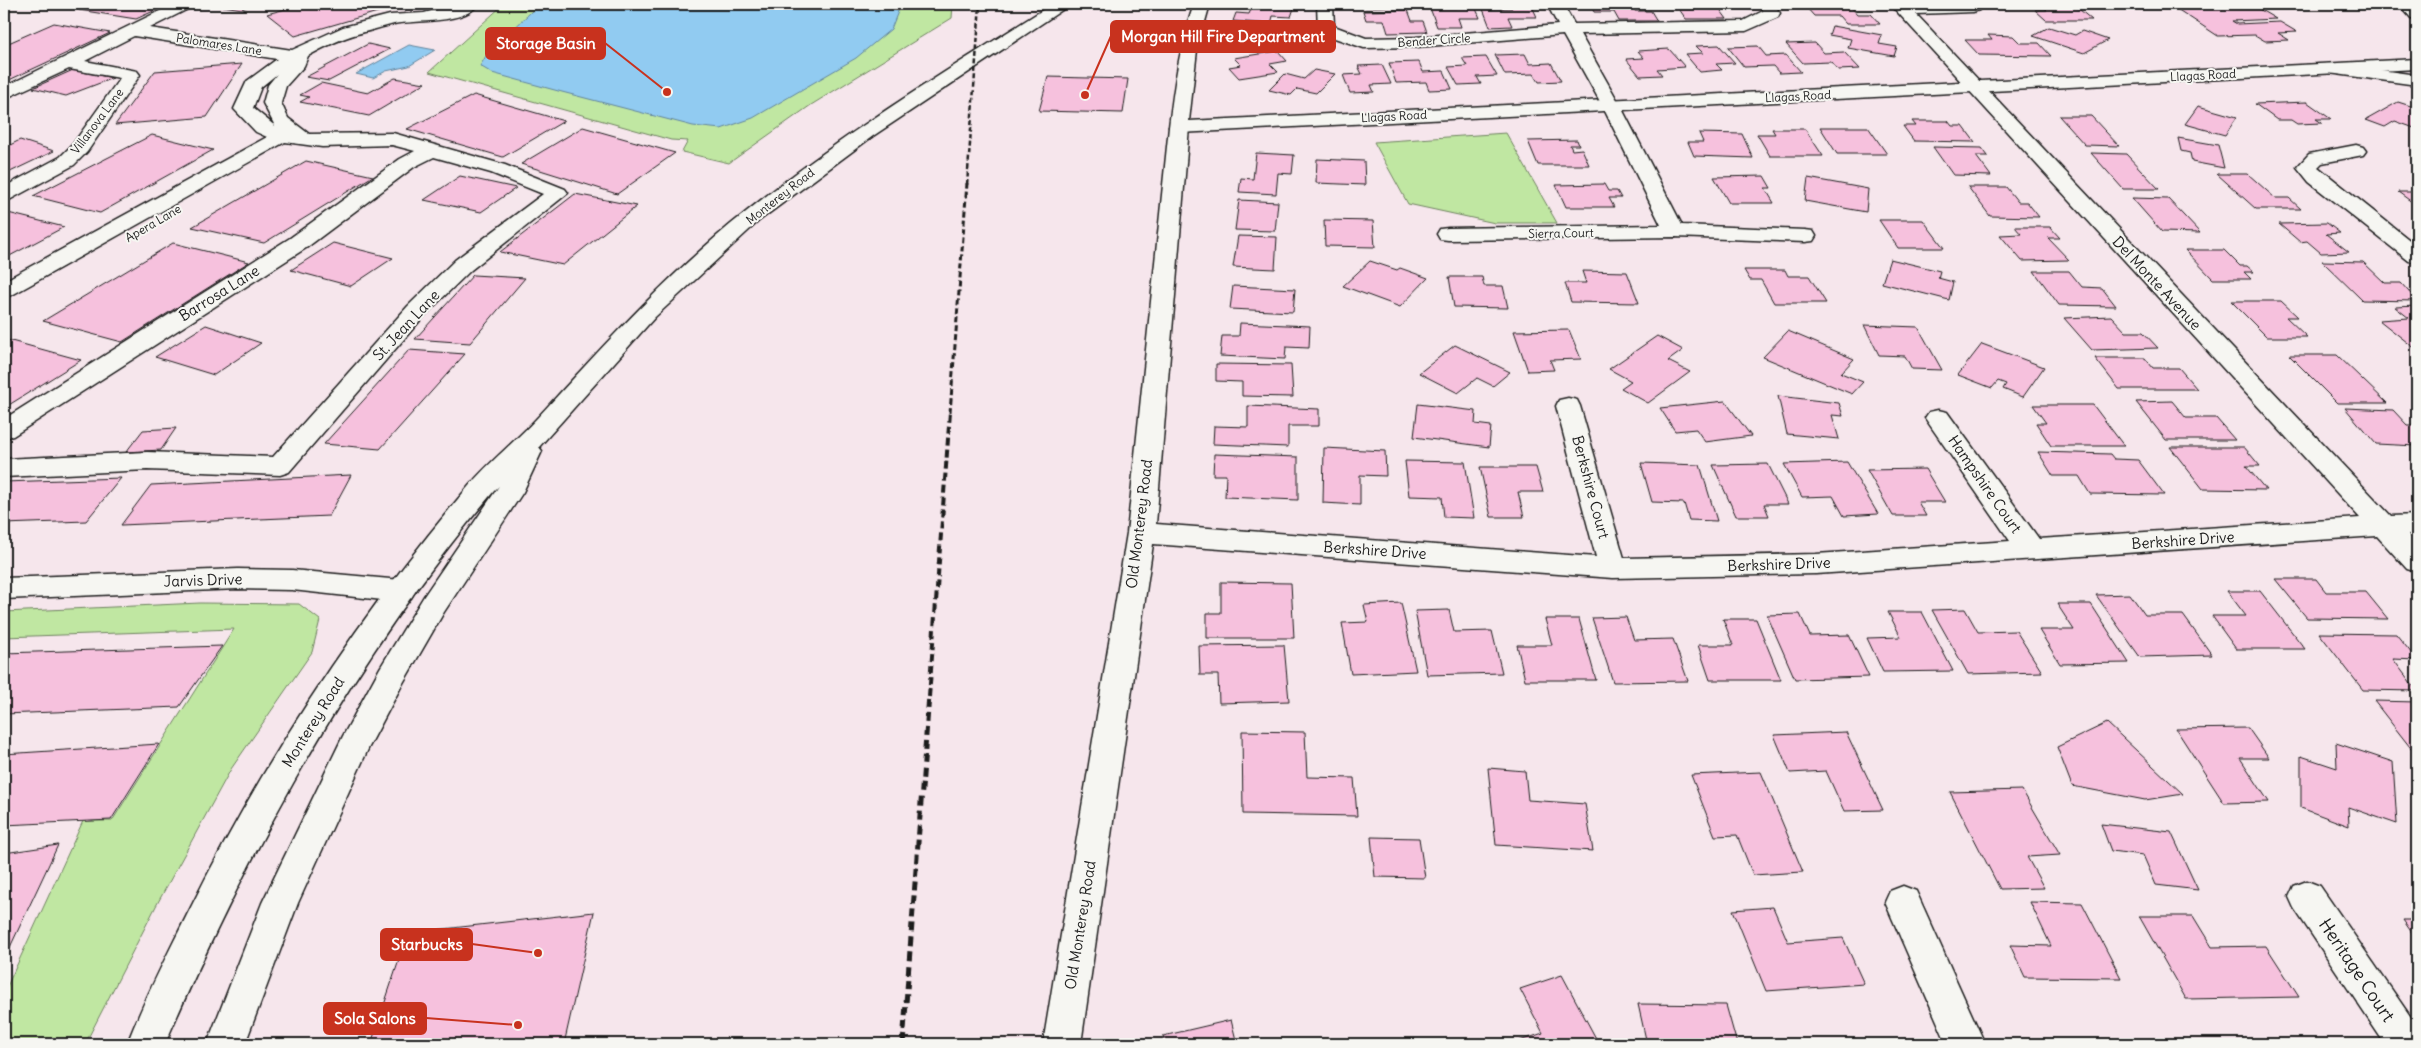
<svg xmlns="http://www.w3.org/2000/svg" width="2421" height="1048" viewBox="0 0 2421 1048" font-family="Delius,sans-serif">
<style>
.green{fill:#c0e7a2;stroke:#6e825f}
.water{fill:#91cbf1;stroke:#62859c}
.building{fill:#f6c1dd;stroke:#1c1c1c}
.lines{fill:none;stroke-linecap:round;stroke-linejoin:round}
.minor-casing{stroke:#1c1c1c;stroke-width:3}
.tertiary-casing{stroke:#1c1c1c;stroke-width:3}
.secondary-casing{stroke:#1c1c1c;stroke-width:3}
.minor{fill:#f6f6f2;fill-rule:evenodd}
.tertiary{fill:#f6f6f2;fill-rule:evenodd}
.secondary{fill:#f6f6f2;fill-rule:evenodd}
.rail-far3{stroke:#1c1c1c;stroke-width:2.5;stroke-dasharray:5 2.5;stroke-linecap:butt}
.rail-far2{stroke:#1c1c1c;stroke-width:3;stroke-dasharray:6 3;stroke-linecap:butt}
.rail-far1{stroke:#1c1c1c;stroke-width:4;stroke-dasharray:8 4;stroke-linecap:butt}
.rail{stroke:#1c1c1c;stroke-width:5;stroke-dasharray:9 5;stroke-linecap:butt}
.labels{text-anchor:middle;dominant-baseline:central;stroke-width:4;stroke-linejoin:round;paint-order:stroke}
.far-street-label{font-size:12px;fill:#1c1c1c;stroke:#f6f6f2}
.street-label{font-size:15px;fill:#1c1c1c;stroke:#f6f6f2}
.near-street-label{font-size:18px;fill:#1c1c1c;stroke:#f6f6f2}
.leader{fill:none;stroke:#c8321e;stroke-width:2}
.callout-dot{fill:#c8321e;stroke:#f6f6f2;stroke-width:2}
.callout{fill:#c8321e;stroke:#c8321e;stroke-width:2}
.callout-label{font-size:16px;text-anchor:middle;font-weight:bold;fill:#fff}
</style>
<rect width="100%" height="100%" fill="#f6e6ec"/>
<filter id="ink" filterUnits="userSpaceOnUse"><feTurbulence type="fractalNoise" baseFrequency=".02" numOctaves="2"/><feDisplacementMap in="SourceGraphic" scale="10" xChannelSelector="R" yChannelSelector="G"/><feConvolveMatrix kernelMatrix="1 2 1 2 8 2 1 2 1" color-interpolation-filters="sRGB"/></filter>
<g filter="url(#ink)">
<g class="green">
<polygon points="504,4 953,4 952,18 811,105 729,163 682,152 688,141 671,140 429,72"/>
<polygon points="1506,133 1557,223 1495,223 1408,204 1374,142"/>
<polygon points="200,603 299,604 320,620 312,652 231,769 156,906 85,1044 4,1044 4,993 83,821 112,821 234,629 4,637 4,612"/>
</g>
<g class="water">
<polygon points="539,4 901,4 891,29 856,58 753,118 721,129 693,126 562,92 492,73 480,66 486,56"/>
<polygon points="409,45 435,50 409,66 386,71 373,78 356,74"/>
</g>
<g class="building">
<polygon points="93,4 169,4 136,19 79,10"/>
<polygon points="211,4 252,4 242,9"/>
<polygon points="304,4 405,4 295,36 267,14"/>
<polygon points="1364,4 1408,4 1409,6 1365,7"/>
<polygon points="1454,4 1474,4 1480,18 1458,18 1461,27 1437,27 1430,8 1456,8"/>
<polygon points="1510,4 1531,4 1537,17 1508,17 1512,26 1490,27 1483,9 1512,8"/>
<polygon points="1590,4 1631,4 1635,11 1651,11 1657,21 1619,21 1614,12 1594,12"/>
<polygon points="1689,4 1732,4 1735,8 1719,8 1727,19 1686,19 1679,9 1692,9"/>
<polygon points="2041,4 2073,4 2092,20 2046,20 2035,10 2047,10"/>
<polygon points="2180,4 2197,4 2203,8 2254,6 2276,19 2232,21 2237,24 2280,22 2297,32 2278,33 2289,40 2265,41 2255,35 2218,36 2177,9 2187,9"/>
<polygon points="1253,5 1294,8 1291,17 1273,16 1271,24 1233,21 1236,13 1249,14"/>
<polygon points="1806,7 1851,7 1857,14 1871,14 1880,24 1846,24 1839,16 1814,16"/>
<polygon points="1408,10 1412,21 1423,21 1427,32 1388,33 1384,20 1366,20 1363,11"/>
<polygon points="54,23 110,33 7,81 4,80 4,45"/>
<polygon points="1832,26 1882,35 1879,44 1897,47 1894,56 1848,48 1851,39 1829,35"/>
<polygon points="2049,27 2075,35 2082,31 2108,40 2084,53 2033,36"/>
<polygon points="1988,35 2013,36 2020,43 2039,43 2051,56 1979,55 1965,40 1992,40"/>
<polygon points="1815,43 1824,53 1844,52 1860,69 1838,70 1831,62 1803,63 1786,44"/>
<polygon points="368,44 390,49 329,81 306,77"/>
<polygon points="1719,45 1735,63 1716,64 1722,70 1700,72 1685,54 1703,53 1696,46"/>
<polygon points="1758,46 1766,56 1786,55 1801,72 1779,73 1773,66 1744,67 1728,47"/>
<polygon points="1669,49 1685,67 1657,69 1662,75 1640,76 1626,59 1644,58 1638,51"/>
<polygon points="1278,51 1287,61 1270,64 1278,72 1239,78 1229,67 1241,65 1234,58"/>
<polygon points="1525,54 1530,64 1551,63 1561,81 1539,82 1534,74 1505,75 1495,55"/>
<polygon points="1486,57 1497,76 1477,77 1481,84 1458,85 1448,67 1467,66 1462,58"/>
<polygon points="1419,62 1423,72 1444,71 1452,89 1429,90 1426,82 1396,83 1389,63"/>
<polygon points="242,64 207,117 115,125 155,71"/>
<polygon points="1382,65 1391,84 1371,85 1374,92 1350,93 1343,75 1362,74 1358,66"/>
<polygon points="73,70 113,78 66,96 33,88"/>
<polygon points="1314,70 1335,74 1316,93 1297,89 1291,95 1269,90 1285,74 1304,79"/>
<polygon points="1048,77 1128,79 1123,113 1039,111"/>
<polygon points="395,78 425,83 369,116 300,102 309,97 300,95 321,83 368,93"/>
<polygon points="474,95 564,121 503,157 407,129"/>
<polygon points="2307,102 2331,119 2316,119 2322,123 2297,124 2291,120 2277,120 2255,104"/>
<polygon points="2398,102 2417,108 2417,129 2395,121 2385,127 2366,120"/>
<polygon points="2198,106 2237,117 2225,135 2185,124"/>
<polygon points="2059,116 2091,116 2119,146 2085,145"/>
<polygon points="1912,121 1948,121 1952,126 1963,126 1975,142 1914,141 1903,126 1916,126"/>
<polygon points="583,127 675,153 617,194 521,164"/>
<polygon points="1820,127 1868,127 1887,154 1837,154"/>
<polygon points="1772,129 1805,129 1823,156 1770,156 1757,134 1775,134"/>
<polygon points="1699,133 1742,134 1753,158 1694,156 1688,142 1703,142"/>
<polygon points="152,135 213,150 100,213 33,196"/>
<polygon points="2178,138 2218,145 2224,168 2192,162 2190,153 2181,151"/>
<polygon points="20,140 54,151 8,173 4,172 4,148"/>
<polygon points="1577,140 1579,145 1570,145 1572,150 1582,149 1589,165 1538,165 1528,141"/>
<polygon points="1933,147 1982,148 1988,156 1976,156 1991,176 1953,175"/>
<polygon points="1256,153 1294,155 1292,174 1278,173 1276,194 1239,192 1241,178 1253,179"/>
<polygon points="2091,153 2126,154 2159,189 2123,189"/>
<polygon points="1317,159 1364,161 1365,185 1316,183"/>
<polygon points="306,161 373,176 264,243 192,227"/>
<polygon points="2217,174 2248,174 2275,198 2289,198 2301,209 2256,209"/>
<polygon points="460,176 516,188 481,212 424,200"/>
<polygon points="1764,176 1771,188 1765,188 1774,203 1729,203 1714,177"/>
<polygon points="1808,178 1868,189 1866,212 1805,201"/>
<polygon points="1604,184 1608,191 1617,191 1621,198 1609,198 1614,207 1566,207 1556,185"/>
<polygon points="1968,187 2006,187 2018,202 2027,202 2039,217 1990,216"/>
<polygon points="2398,192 2417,192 2417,205 2416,205"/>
<polygon points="575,194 637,206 563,265 500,252"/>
<polygon points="2132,198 2168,199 2200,233 2162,232"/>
<polygon points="1239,200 1278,202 1275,231 1235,230"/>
<polygon points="4,212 64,227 4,259"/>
<polygon points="1324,220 1373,221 1375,247 1325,246"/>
<polygon points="1879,220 1923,220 1944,248 1898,248"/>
<polygon points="2327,223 2340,233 2326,234 2349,252 2321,253 2307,241 2300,242 2279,224"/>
<polygon points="2015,227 2050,227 2060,238 2048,238 2069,260 2022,261 2000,235 2021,234"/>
<polygon points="1238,236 1277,237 1275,269 1233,267"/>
<polygon points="173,243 249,262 122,342 43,321"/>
<polygon points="333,243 393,258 351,286 291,270"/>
<polygon points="2185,250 2224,250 2240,266 2247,266 2254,272 2244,272 2251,279 2213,279"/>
<polygon points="1890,259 1940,271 1938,278 1953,282 1949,300 1882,283"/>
<polygon points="1370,261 1397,270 1400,268 1428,278 1400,307 1343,286"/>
<polygon points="2322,261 2363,262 2385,283 2401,283 2417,301 2362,300"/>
<polygon points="1744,270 1785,270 1788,276 1809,276 1826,303 1774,303 1761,280 1750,280"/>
<polygon points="1582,271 1627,272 1639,303 1571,302 1565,283 1586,283"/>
<polygon points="2034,271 2069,271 2082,287 2102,288 2116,306 2059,305"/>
<polygon points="473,275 525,278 470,343 415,339"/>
<polygon points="1449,277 1482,277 1484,286 1503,286 1508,308 1454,307"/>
<polygon points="1233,286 1295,289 1293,312 1230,309"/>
<polygon points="2231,301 2281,301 2298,317 2286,317 2307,337 2267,337"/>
<polygon points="2417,306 2417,350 2379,320 2409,318 2395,307"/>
<polygon points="2111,316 2126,332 2143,332 2158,348 2092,350 2064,318"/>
<polygon points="1240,323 1310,326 1309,348 1286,347 1285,359 1220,356 1222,336 1239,336"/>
<polygon points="206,325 261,343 214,375 155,357"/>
<polygon points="1864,325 1918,327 1942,370 1912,369 1905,356 1879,355"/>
<polygon points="1569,330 1581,359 1550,360 1554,370 1528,371 1514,331"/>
<polygon points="1788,331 1854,359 1841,373 1863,382 1852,394 1763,357"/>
<polygon points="1657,336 1683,350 1668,361 1690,372 1648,403 1621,388 1631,381 1609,369"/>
<polygon points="4,339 81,360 4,408"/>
<polygon points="1982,344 2044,367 2023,397 2003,389 2006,384 1998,381 1992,388 1958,375"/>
<polygon points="1455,345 1510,372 1493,386 1477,378 1458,393 1419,373"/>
<polygon points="409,350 465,354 380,449 324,444"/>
<polygon points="2289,355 2337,355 2387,403 2337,403"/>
<polygon points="2095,358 2145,358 2153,368 2179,368 2197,389 2119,389"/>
<polygon points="1216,364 1291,365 1293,397 1242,396 1242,382 1216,381"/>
<polygon points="1778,396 1839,403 1843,416 1832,415 1839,439 1787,434"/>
<polygon points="1725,401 1751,436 1705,442 1696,429 1675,431 1660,408"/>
<polygon points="2172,401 2186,418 2216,418 2235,440 2166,440 2136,402"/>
<polygon points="1418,404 1476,411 1475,424 1491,426 1489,447 1414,437"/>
<polygon points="2033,405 2093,405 2124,446 2051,446 2036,423 2046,423"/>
<polygon points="1248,406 1319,409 1319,426 1288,426 1288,447 1213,444 1214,426 1248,427"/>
<polygon points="2345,408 2393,410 2407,425 2417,425 2417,446 2376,444"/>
<polygon points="176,428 161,450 126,452 143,430"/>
<polygon points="2170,447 2244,447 2260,466 2246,466 2266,490 2203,489"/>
<polygon points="1324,448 1385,451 1386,476 1360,475 1360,505 1323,503"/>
<polygon points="2038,452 2110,454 2114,459 2138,460 2164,495 2090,494 2079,476 2053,476"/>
<polygon points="1214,454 1298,457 1298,500 1225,497 1226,475 1213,475"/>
<polygon points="1405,461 1465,462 1474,518 1444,517 1442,497 1409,496"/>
<polygon points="1847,462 1878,514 1844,516 1833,496 1802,497 1784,464"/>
<polygon points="1641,463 1700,465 1717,521 1689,520 1684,503 1652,502"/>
<polygon points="1768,464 1788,504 1764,504 1769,516 1736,516 1713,465"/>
<polygon points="1480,467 1536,467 1543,492 1518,492 1524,517 1491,517"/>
<polygon points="1925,469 1945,502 1918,502 1926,516 1893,516 1867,470"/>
<polygon points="351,475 329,516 121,525 151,485"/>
<polygon points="121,478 86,521 4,524 4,482"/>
<polygon points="2275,579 2316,579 2326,592 2366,592 2388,619 2307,618"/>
<polygon points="1221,582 1291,583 1294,638 1207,638 1207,613 1221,613"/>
<polygon points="2227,591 2260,591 2305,649 2236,649 2212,616 2246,616"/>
<polygon points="2130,594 2145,615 2183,615 2212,655 2140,657 2096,595"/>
<polygon points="1401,603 1416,671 1351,674 1342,623 1368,622 1364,605"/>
<polygon points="2057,604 2091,604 2129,663 2060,664 2039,630 2074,630"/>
<polygon points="1965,609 1978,632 2016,631 2042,672 1968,674 1932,610"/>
<polygon points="1449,610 1454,632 1492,631 1502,673 1427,675 1415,611"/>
<polygon points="1888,612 1922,612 1953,671 1883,672 1867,638 1901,637"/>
<polygon points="1800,614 1810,636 1849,635 1869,677 1795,679 1767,615"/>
<polygon points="1626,617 1634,640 1673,639 1688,681 1613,682 1592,618"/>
<polygon points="1545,619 1579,619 1596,680 1525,680 1517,645 1552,645"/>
<polygon points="1723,619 1756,619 1781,680 1710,680 1698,645 1733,645"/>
<polygon points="2319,633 2396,634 2417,660 2393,659 2417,691 2363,690"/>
<polygon points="1284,645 1289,701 1219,703 1218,675 1200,675 1199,646"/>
<polygon points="222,646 179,707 4,714 4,653"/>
<polygon points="2374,701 2417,702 2417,756"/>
<polygon points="2107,723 2183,794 2145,800 2072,786 2057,747"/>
<polygon points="2248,728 2269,758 2240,758 2269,802 2224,803 2176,729"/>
<polygon points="1242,731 1305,732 1307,777 1354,778 1357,816 1243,814"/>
<polygon points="1846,732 1883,810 1844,811 1826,771 1790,773 1774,735"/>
<polygon points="2336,743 2393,762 2397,824 2348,807 2349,826 2301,808 2301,756 2337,768"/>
<polygon points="159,744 111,820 4,825 4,754"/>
<polygon points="1488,768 1525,771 1528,800 1585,804 1593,851 1496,845"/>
<polygon points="1761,772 1803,872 1753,875 1737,835 1715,836 1691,775"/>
<polygon points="2022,790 2060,855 2027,857 2044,888 2000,889 1950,792"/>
<polygon points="2101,824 2171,832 2198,890 2156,885 2143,855 2111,851"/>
<polygon points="1371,837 1419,838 1425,878 1375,877"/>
<polygon points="58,845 4,960 4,853"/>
<polygon points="2030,902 2082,903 2121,978 2025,977 2010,945 2051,946"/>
<polygon points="1773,907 1788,942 1843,938 1864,984 1766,991 1733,910"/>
<polygon points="594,912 564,1044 371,1044 408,933"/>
<polygon points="2139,916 2193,916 2212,947 2266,946 2299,997 2186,999"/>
<polygon points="2403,920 2417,920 2417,940"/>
<polygon points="1562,975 1599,1044 1511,1044 1543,1033 1520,989"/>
<polygon points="1638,1004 1726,1005 1737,1044 1647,1044"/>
<polygon points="1231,1020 1237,1044 1165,1044 1163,1036"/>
</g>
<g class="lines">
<defs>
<g id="minor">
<path d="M174 4H194L192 7 150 28 292 50 343 27 390 15 424 13 458 4H478C466 24 415 20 394 24 382 27 369 31 357 34 340 39 324 47 308 56L304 66 286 86 281 103 288 118 309 134 393 133 505 165 565 189 568 193 471 270 424 316 289 472 280 475 147 470 4 477V459L147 452 273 457 408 306 455 260 543 194 491 173 434 157 414 167 306 248 13 436 4 438V419L290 238 400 159 415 151 392 145 322 147 285 142 12 295 4 297V281L267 137 256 132 234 109 247 81 277 59 134 36 85 61 137 71 140 75 87 152 74 165 11 199 4 201V187L60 157 73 144 120 78 69 69 4 99V87ZM277 74 268 85 263 103 275 126 253 108 261 87Z"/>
<polygon points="1317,4 1333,4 1334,26 1366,38 1416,37 1558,25 1547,4 1563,4 1574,24 1743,21 1763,11 1758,4 1774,4 1780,13 1778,17 1746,31 1580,34 1620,105 1682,225 1805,230 1813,231 1816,236 1813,241 1805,242 1675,237 1448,240 1440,239 1437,234 1440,229 1448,228 1661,225 1602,105 1563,35 1416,47 1364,48 1320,33 1318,29"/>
<polygon points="1890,4 1979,4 1981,7 1979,10 1973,12 1916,14 2391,516 2417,515 2417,533 2408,534 2417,545 2417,572 2407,569 2377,536 1816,574 1613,578 1153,544 1081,1044 1043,1044 1127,533 1169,127 1172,123 1186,123 1189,127 1156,524 1596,557 1556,406 1559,400 1568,398 1577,400 1580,406 1624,558 1816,554 2010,541 1925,418 1929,412 1938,410 1947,412 2039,539 2360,518"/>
<polygon points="2356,145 2363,147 2366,151 2363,155 2322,163 2318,167 2417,246 2417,262 2409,261 2309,182 2297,167 2309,154"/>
<polygon points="238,569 292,570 401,580 411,584 415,591 411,598 401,602 292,590 238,589 4,599 4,578"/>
<polygon points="2307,881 2320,886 2417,1026 2417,1044 2385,1044 2294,908 2289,897 2294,886"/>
<polygon points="1903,886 1916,891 1985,1044 1947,1044 1885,902 1890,891"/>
</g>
<path id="tertiary" d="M1194 4H1210L1197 50 1189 121 2417 59V69L1179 133 1172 131 1169 127C1174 85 1180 44 1194 4Z"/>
<g id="secondary">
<path d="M1052 4H1071L873 136 760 220 655 317 539 447 542 451 523 492 444 612 403 683 369 747 298 903 245 1044H207L262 903 343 736 380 668 424 596 499 486 494 491C354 656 250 847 165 1044H127C144 1000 166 957 187 915 263 762 357 618 468 487 489 462 516 441 538 417 604 345 669 273 746 212 842 134 948 70 1052 4Z"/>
<polygon points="2399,4 2416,4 2417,19 2411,18"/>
<polygon points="2335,64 2417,75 2417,85 2329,73 2326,69 2329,65"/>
</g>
</defs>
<use href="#minor" class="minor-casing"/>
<use href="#tertiary" class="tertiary-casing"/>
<use href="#secondary" class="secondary-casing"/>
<use href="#minor" class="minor"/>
<use href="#tertiary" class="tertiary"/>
<use href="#secondary" class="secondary"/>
<polyline class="rail-far3" points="967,185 980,4"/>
<polyline class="rail-far2" points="950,413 967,183"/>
<polyline class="rail-far1" points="929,697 950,412"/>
<polyline class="rail" points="903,1044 929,695"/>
</g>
</g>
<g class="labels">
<g class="far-street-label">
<text transform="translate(1434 40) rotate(-4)">Bender Circle</text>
<text transform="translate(219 44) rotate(9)">Palomares Lane</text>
<text transform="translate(2203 75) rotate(-3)">Llagas Road</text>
<text transform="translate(1798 96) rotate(-3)">Llagas Road</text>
<text transform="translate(1394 116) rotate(-3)">Llagas Road</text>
<text transform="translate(97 121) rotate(-53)">Villanova Lane</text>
<text transform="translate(780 196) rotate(-38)">Monterey Road</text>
<text transform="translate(153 223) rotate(-30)">Apera Lane</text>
<text transform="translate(1561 233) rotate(-1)">Sierra Court</text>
</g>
<g class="street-label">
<text transform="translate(2157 283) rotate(47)">Del Monte Avenue</text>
<text transform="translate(219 293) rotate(-32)">Barrosa Lane</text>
<text transform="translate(406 325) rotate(-47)">St. Jean Lane</text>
<text transform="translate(1985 484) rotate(55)">Hampshire Court</text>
<text transform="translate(1591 487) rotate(75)">Berkshire Court</text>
<text transform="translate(1139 524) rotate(-83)">Old Monterey Road</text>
<text transform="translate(2183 540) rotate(-4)">Berkshire Drive</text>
<text transform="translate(1375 550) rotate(4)">Berkshire Drive</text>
<text transform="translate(1779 564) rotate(-2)">Berkshire Drive</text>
<text transform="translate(203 580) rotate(-2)">Jarvis Drive</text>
<text transform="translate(313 722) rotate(-58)">Monterey Road</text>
<text transform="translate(1080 925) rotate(-81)">Old Monterey Road</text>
</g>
<g class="near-street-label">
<text transform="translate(2357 970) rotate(56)">Heritage Court</text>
</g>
</g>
<path class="leader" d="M1085 95L1111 36M667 92L605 43M538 953L472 944M518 1025L426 1018"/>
<g class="callout-dot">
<circle cx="1085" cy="95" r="5"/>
<circle cx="667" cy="92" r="5"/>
<circle cx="538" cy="953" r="5"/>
<circle cx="518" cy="1025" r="5"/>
</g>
<g class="callout">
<rect x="1111" y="21" width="224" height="31" rx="5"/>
<rect x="486" y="28" width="119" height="31" rx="5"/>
<rect x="381" y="929" width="91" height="31" rx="5"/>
<rect x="324" y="1003" width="102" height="31" rx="5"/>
</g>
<g class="callout-label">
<text x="1223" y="42">Morgan Hill Fire Department</text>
<text x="546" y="49">Storage Basin</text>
<text x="427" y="950">Starbucks</text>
<text x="375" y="1024">Sola Salons</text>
</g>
<rect width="2421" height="1048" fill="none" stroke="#f6f6f2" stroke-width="20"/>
<rect x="10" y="10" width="2401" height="1028" fill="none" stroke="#1c1c1c" stroke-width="2" filter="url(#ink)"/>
</svg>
